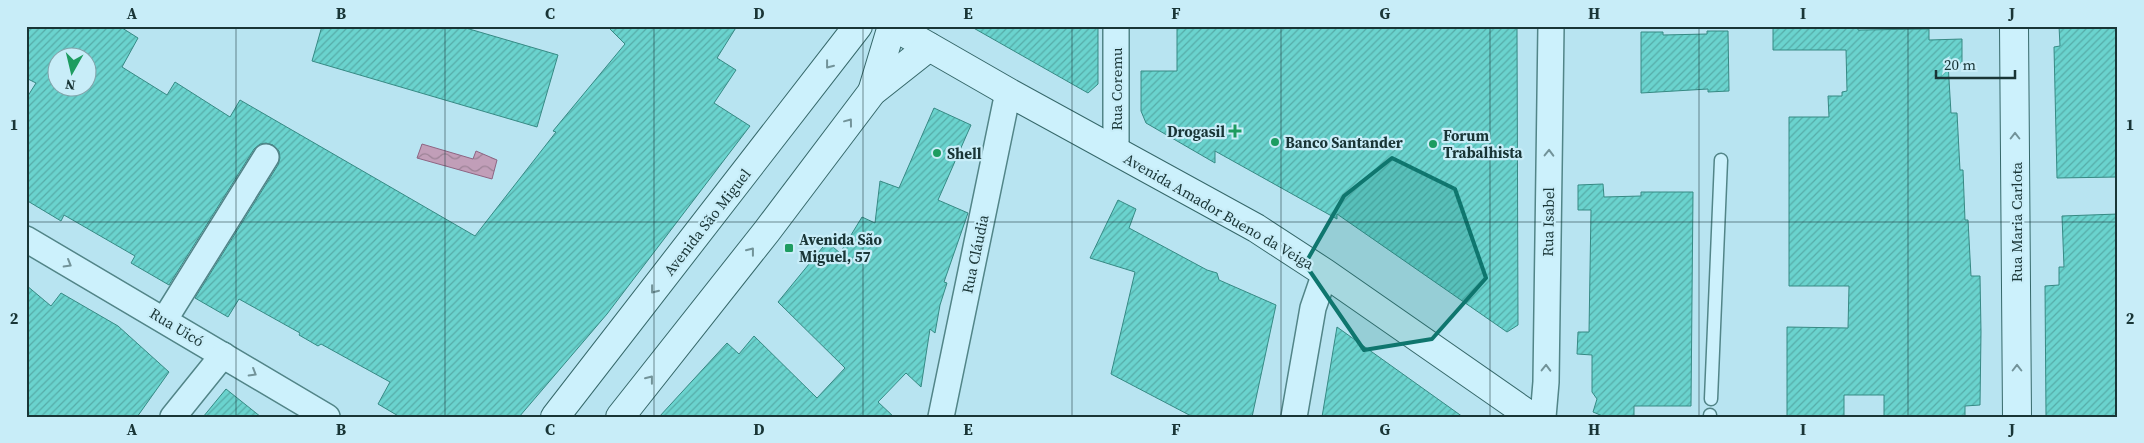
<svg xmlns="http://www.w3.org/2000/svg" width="2144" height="443" viewBox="0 0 2144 443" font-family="'Source Serif 4',serif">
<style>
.water{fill:url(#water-waves);stroke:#8e6583}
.building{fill:url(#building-hatch);stroke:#368a84;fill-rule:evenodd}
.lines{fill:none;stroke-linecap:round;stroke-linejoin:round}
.lane-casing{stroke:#528588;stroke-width:15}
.street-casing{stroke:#528588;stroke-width:28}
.secondary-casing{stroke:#36686a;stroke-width:30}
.lane{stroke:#ccf1fc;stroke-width:12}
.street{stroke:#ccf1fc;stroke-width:25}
.secondary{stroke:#ccf1fc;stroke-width:28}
.oneway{stroke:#729399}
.marked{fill:#0f766e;fill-opacity:0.2;stroke:#0f766e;stroke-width:4;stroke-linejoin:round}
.grid{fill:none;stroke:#193536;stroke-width:1;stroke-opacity:0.55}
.poi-dot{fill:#1d9c60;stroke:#c8edf8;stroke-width:2}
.labels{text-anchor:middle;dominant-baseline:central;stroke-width:4.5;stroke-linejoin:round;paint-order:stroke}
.street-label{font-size:15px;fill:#193536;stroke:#c8edf8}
.poi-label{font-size:15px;font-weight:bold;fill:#193536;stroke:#c8edf8;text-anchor:start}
.neatline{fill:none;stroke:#193536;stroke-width:2}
.grid-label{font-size:16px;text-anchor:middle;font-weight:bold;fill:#193536}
</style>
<defs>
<pattern id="water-waves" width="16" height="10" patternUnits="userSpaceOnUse" patternTransform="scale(1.25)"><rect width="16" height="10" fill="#c19eb8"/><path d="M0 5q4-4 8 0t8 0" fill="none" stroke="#9c8296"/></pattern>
<pattern id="building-hatch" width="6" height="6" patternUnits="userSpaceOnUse" patternTransform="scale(1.25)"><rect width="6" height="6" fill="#6ad3ce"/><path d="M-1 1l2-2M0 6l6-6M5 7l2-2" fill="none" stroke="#56aca8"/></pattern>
</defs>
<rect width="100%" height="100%" fill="#b8e4f1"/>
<polygon class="water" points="422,144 473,159 476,151 497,160 492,179 417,158"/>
<g class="building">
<path d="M26 26H119L138 38 122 67 167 95 175 82 230 117 240 100 475 236 556 132 553 131 625 44 607 26H737L717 58 736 70 714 103 750 126 607 314 519 417H400L378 404 390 382 321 344 318 346 299 335 300 333 239 299 228 317 195 298 278 165 280 158 279 151 273 145 266 143 260 144 254 149 169 285 131 263 135 256 64 215 61 221 26 200V99L36 83 26 78ZM58 58H88V88H58Z"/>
<polygon points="322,26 459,26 558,55 537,127 312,61"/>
<polygon points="970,26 1098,26 1098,84 1088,93"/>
<polygon points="1177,26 1517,26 1518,325 1507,332 1337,214 1337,219 1215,151 1215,163 1146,123 1141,111 1141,71 1177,71"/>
<polygon points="1773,26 1858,26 1858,30 1929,29 1929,40 1962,39 1962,63 1948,63 1951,113 1957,113 1960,170 1963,170 1965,220 1968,220 1971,276 1980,276 1981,332 1980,405 1965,406 1965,417 1884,417 1884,395 1844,395 1844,417 1787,417 1787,327 1848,328 1849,286 1789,286 1789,117 1829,117 1828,96 1842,96 1842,92 1847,91 1846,50 1773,50"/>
<polygon points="2059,26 2118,26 2118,177 2057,178 2054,47 2060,46"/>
<polygon points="1707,31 1728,31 1729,91 1708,92 1708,89 1641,93 1641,32 1663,32 1663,35 1707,34"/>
<polygon points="934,108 971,125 938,200 968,213 944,282 947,283 940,305 935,333 930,329 921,387 906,373 878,402 894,417 659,417 727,343 739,354 754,336 817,398 845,368 778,302 827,242 840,253 862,217 875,223 880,181 899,188"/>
<polygon points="1603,184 1604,197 1641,196 1641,192 1693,192 1691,406 1634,406 1634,417 1605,417 1593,412 1597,399 1592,392 1592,355 1577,354 1578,332 1589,332 1591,210 1578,210 1578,185"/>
<polygon points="1118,200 1136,209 1129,228 1207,270 1217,273 1219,280 1276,305 1252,417 1193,417 1111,374 1135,272 1090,258"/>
<polygon points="2118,214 2118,417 2046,417 2045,286 2059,285 2059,267 2064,267 2062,216"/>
<polygon points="26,285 51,306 61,293 118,326 169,372 137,417 26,417"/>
<polygon points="1337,327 1463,417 1322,417"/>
<polygon points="226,389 261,417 203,417"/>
</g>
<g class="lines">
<defs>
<g id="lane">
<polyline points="1711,399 1721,160"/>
<polyline points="1710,417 1710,415"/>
</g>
<g id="street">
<polyline points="1116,151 1116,26"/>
<polyline points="26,239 327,417"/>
<polyline points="165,319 266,157"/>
<polyline points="173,417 223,355"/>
<polyline points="941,417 1008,92"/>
<polyline points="1294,417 1313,308 1325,273"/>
<polyline points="1543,417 1546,382 1551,26"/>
</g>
<g id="secondary">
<polyline points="893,26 1008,92 1256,228 1325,273 1532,417"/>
<polyline points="2014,26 2017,417"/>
<polyline points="872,92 892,26"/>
<polyline points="555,417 858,26"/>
<polyline points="620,417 767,231 872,92 929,47"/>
</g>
</defs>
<use href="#lane" class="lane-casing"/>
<use href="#street" class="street-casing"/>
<use href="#secondary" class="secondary-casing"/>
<use href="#lane" class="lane"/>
<use href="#street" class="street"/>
<use href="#secondary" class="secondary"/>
</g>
<defs><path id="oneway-chevron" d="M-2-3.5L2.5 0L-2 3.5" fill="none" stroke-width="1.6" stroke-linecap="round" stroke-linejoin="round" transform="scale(1.25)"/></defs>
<g class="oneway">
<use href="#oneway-chevron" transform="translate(829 65) rotate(128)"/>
<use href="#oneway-chevron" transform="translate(849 122) rotate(-53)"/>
<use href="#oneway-chevron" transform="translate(2015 136) rotate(-90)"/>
<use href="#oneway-chevron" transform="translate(1549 153) rotate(-89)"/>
<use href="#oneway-chevron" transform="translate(751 251) rotate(-52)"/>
<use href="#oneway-chevron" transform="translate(68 264) rotate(30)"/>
<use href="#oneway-chevron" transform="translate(654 290) rotate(128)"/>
<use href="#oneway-chevron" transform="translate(1546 368) rotate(-89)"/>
<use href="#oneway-chevron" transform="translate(2017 368) rotate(-90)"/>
<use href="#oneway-chevron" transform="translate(253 373) rotate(31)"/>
<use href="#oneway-chevron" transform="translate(650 379) rotate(-52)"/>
</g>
<path class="marked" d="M1392 158 1455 189 1486 278 1432 339 1364 350 1305 264 1344 196Z"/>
<path class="grid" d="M236 26V417M445 26V417M654 26V417M863 26V417M1072 26V417M1281 26V417M1490 26V417M1699 26V417M1908 26V417M26 222H2118"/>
<g class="poi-dot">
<path d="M1232.5 123.5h5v5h5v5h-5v5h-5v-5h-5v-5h5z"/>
<circle cx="1275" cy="142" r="5"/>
<circle cx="1433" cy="144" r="5"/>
<circle cx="937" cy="153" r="5"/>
<rect x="784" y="243" width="10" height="10" rx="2.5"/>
</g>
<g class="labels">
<g class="street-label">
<text transform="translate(1116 89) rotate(-90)">Rua Coremu</text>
<text transform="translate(1219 211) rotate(30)">Avenida Amador Bueno da Veiga</text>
<text transform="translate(707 222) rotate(-52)">Avenida São Miguel</text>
<text transform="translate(1548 222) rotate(-89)">Rua Isabel</text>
<text transform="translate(2016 222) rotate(-90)">Rua Maria Carlota</text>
<text transform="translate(975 254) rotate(-78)">Rua Cláudia</text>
<text transform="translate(177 327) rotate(31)">Rua Uicó</text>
</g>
<g class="poi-label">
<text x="1225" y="131" text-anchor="end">Drogasil</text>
<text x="1443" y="135">Forum<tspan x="1443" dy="17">Trabalhista</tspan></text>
<text x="1285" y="142">Banco Santander</text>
<text x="947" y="153">Shell</text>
<text x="799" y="239">Avenida São<tspan x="799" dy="17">Miguel, 57</tspan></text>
</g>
</g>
<rect width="2144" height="443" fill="none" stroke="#c8edf8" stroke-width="55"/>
<g transform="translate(72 72) rotate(188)"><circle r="24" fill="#c8edf8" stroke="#82a3aa"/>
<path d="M0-4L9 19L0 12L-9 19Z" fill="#1d9c60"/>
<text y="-8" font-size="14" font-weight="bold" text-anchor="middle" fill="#193536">N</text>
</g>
<path d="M1936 70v8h79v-8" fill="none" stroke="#193536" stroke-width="2.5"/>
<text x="1944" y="70" font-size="15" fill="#193536" stroke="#c8edf8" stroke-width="4" paint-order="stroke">20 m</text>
<rect x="28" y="28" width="2088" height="388" class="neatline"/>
<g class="grid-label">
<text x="132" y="19">A</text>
<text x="341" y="19">B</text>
<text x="550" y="19">C</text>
<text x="759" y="19">D</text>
<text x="968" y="19">E</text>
<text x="1176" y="19">F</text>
<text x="1385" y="19">G</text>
<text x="1594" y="19">H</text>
<text x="1803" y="19">I</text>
<text x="2012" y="19">J</text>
<text x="14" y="130">1</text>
<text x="2130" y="130">1</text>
<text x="14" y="324">2</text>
<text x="2130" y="324">2</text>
<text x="132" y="435">A</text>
<text x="341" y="435">B</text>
<text x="550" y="435">C</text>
<text x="759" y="435">D</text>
<text x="968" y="435">E</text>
<text x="1176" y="435">F</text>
<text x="1385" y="435">G</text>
<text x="1594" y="435">H</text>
<text x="1803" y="435">I</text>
<text x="2012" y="435">J</text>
</g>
</svg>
